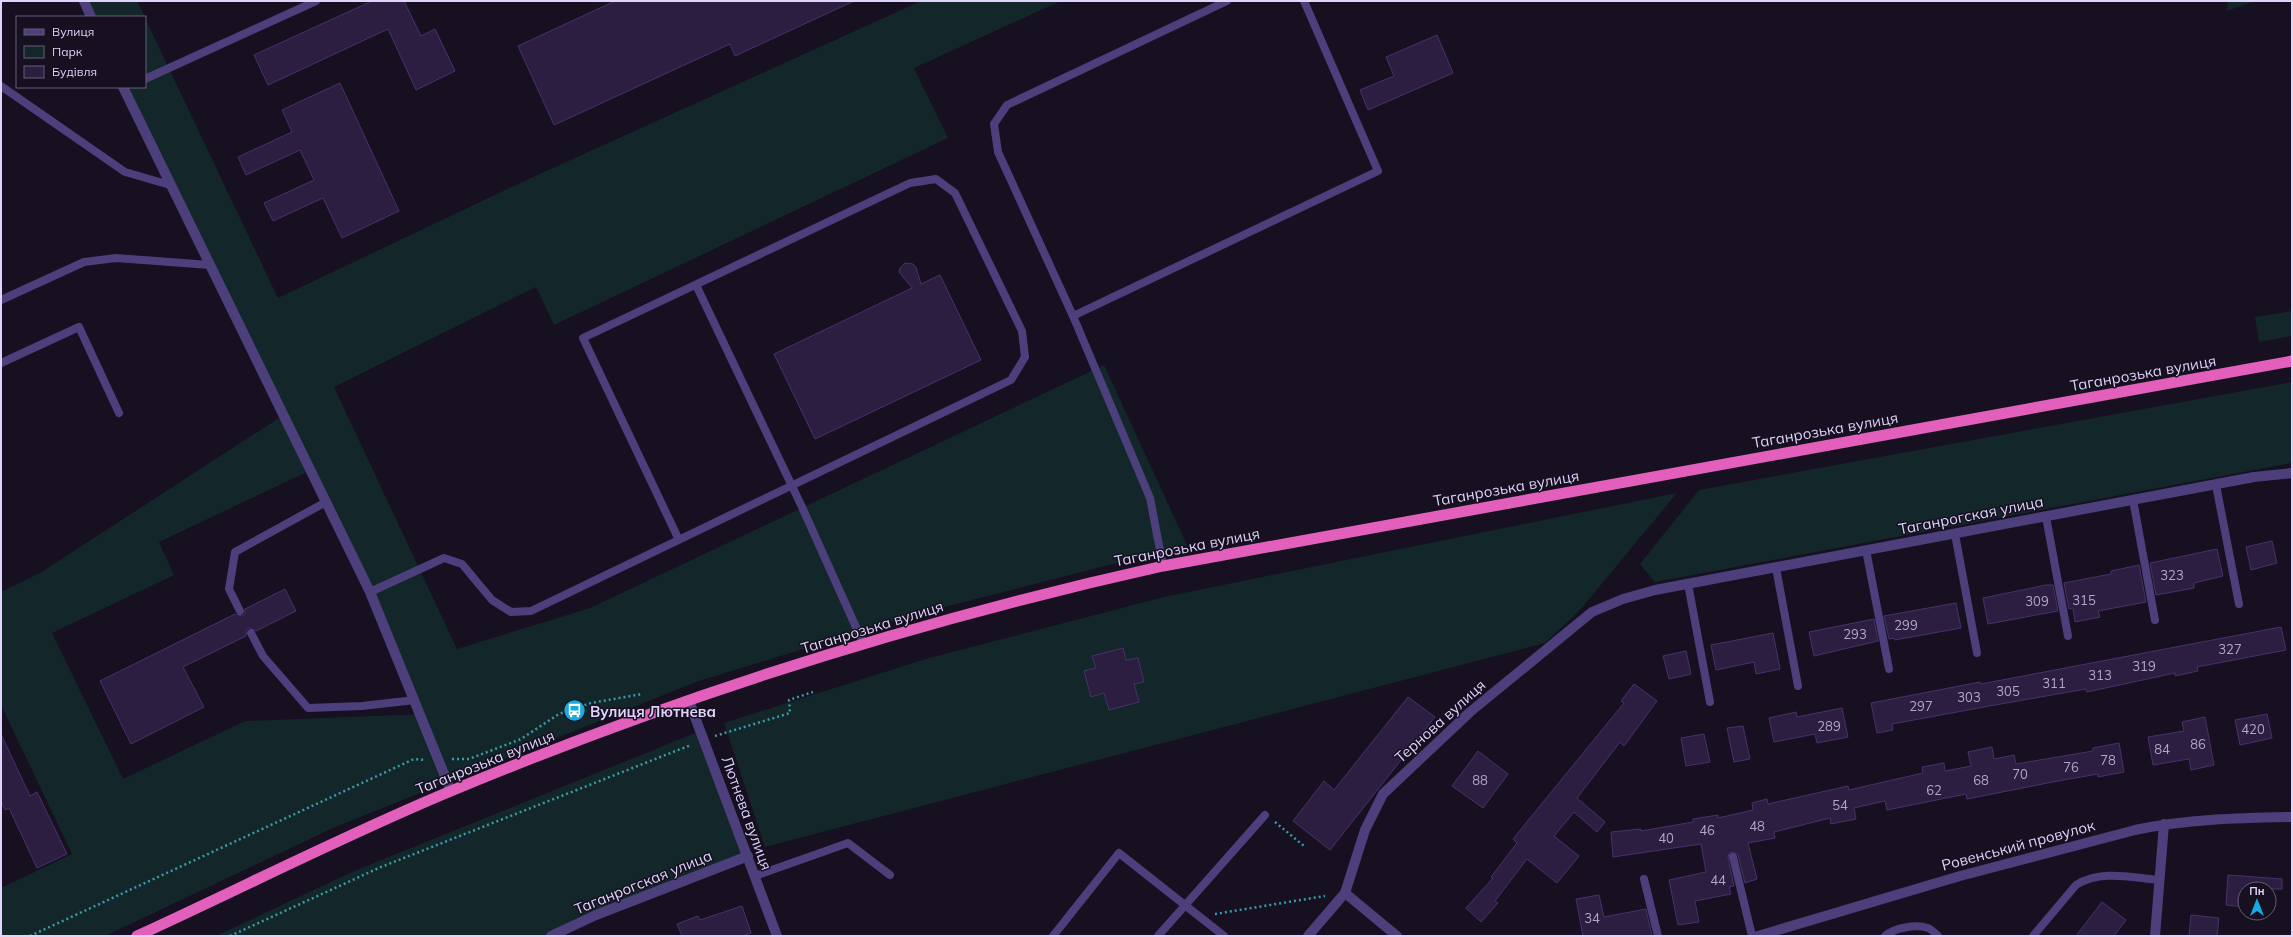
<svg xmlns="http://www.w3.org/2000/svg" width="2293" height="937" viewBox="0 0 2293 937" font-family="Mulish,sans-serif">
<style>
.green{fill:#13272a;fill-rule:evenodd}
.building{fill:#2b1e40;stroke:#47326a}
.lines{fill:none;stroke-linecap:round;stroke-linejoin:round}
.path{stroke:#3a9ba8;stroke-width:2.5;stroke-dasharray:2 3;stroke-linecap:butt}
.service{stroke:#4c3f7b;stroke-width:8}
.minor{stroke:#4c3f7b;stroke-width:10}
.trunk{stroke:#e260bc;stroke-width:11}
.labels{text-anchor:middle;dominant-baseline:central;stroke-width:3;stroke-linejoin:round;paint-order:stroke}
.number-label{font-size:13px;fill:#b2a6cc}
.street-label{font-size:15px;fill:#dfd4fb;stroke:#161021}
.poi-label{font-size:15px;font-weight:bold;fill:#dfd4fb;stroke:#161021;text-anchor:start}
</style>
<rect width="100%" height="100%" fill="#161021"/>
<g class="green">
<polygon points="82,1 137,1 145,17 90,17"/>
<path d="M921 1H1061L914 68 948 138 554 325 536 287 334 387 457 649 590 608 1104 365 1187 545 917 614 696 682 333 828 105 936H1V888L72 854 1 705V592L40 573 282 416 123 87H145V18L278 298 522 182ZM309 471 425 714 245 721 123 779 52 633 174 575 159 542Z"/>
<polygon points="2228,1 2255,1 2227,11"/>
<polygon points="2292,311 2292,336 2259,342 2255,317"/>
<polygon points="2292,382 2292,463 1655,582 1640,564 1699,490"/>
<polygon points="1677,493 1580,610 1545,643 765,847 724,723 929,658 1164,597"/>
<polygon points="700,731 743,855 608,906 543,936 216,936 352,872"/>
</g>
<g class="building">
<polygon points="372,1 404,1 421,36 435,29 455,71 416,90 388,29 268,85 254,55"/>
<polygon points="615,1 854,1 735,56 730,44 554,125 518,46"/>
<polygon points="1437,35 1453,73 1368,110 1360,90 1394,76 1386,57"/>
<polygon points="340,83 399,211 342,238 323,198 273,221 264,203 314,180 300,150 246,175 238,157 292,132 282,110"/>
<polygon points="905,263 913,264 916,267 921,284 940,275 981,360 815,439 774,354 912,288 899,272 900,268"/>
<polygon points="2272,541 2277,563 2251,570 2246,547"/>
<polygon points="2217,549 2223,576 2194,583 2194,588 2156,595 2150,563"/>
<polygon points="2139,565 2146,602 2098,611 2100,617 2075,622 2073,608 2069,609 2064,583 2111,574 2111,571"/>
<polygon points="2046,585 2053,585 2058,611 1988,624 1983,598"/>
<polygon points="285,589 296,611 256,631 249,628 246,630 246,636 183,667 204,707 131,744 100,681 235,614 242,616 245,614 245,609"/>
<polygon points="1956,603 1961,628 1895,640 1894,638 1889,639 1884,616"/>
<polygon points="1874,619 1878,641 1814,656 1809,632"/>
<polygon points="2281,627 2286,650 2197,667 2198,671 2175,676 2175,673 2087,692 2086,689 1995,705 1892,724 1893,730 1877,733 1871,703 1980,682 1981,684"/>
<polygon points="1773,633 1780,669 1756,674 1754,662 1716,670 1711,645"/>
<polygon points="1123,648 1126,660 1138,658 1144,682 1134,684 1139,702 1109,710 1104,693 1091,697 1084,671 1096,668 1092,656"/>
<polygon points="1686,651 1691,674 1669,679 1663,656"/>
<polygon points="1634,684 1657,701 1624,746 1620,742 1577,798 1605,822 1597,832 1574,812 1554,836 1579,856 1557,883 1527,859 1495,901 1498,903 1481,922 1466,908 1493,878 1491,877 1517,843 1513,839 1624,703 1621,701"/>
<polygon points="1408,697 1435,717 1330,850 1293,821 1324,781 1334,790"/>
<polygon points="1842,708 1848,737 1817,743 1815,734 1774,742 1769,718 1796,712 1797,717"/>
<polygon points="2267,714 2272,738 2240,745 2235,720"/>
<polygon points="2205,717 2214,765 2191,770 2189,759 2153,765 2148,737 2184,731 2182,722"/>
<polygon points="1743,726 1750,759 1734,762 1727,728"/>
<polygon points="1,734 30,796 37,792 67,854 37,868 9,808 5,810 1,801"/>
<polygon points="1704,734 1710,762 1686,766 1681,738"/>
<polygon points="2119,743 2124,772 2098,777 2098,774 2058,781 1967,799 1966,794 1887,810 1885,801 1854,808 1856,819 1831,824 1830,818 1774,832 1775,838 1748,843 1757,879 1745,883 1738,855 1734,852 1729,853 1728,858 1734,886 1729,887 1731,894 1695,901 1699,922 1678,925 1669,880 1706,872 1701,844 1613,857 1611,832 1641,829 1641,831 1693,822 1693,819 1718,815 1718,818 1753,810 1752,803 1767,799 1768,804 1848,786 1849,790 1923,773 1922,767 1944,763 1945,771 1971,766 1968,752 1992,747 1994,759 2014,755 2016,764 2093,751 2093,748"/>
<polygon points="1478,751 1508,774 1483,808 1452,786"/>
<polygon points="2228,875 2282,879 2282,889 2245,889 2245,907 2226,905"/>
<polygon points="1599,895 1604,917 1646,909 1652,936 1583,936 1576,899"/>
<polygon points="2102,902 2126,920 2114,936 2076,936"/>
<polygon points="742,906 751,933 742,936 682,936 677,924 698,916 700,920"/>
<polygon points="2191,915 2219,918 2217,936 2189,936"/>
</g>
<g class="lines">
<g class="path">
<polyline points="715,736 790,713 789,700 813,692"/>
<polyline points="452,759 469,759 521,739 559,714 591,703 642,694"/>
<polyline points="1275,822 1304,846"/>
<polyline points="1215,914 1325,896"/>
<polyline points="30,936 414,759 425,760"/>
<polyline points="230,936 381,867 691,745"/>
</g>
<g class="service">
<polyline points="145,79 316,1"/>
<polyline points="1,86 125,172 170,185"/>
<polyline points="696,285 802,507 864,645"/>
<polyline points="1,300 84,262 116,258 210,265"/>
<polyline points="1073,316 1378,171 1304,1"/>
<polyline points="1,363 79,327 119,413"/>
<polyline points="2216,485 2239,604"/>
<polyline points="2133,500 2155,620"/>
<polyline points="2046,517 2068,636"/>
<polyline points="1955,534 1977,653"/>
<polyline points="1866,550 1889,669"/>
<polyline points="1163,566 1150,498 1073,316 998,152 994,124 1007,105 1227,1"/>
<polyline points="1776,568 1798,686"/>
<polyline points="1688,584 1710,702"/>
<polyline points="370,592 444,558 462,564 492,600 511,612 531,611 1011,380 1025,357 1022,331 955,193 936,179 910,183 583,338 679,540"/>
<polyline points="240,611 229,589 235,552 326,502"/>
<polyline points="251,633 263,656 308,708 362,706 415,700"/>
<polyline points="1733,857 1752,936"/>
<polyline points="755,876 848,843 890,875"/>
<polyline points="1644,879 1658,936"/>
<polyline points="1053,936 1119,853 1224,936"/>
<polyline points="1158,936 1265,815"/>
<path d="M1885 936C1894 928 1915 924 1928 928 1931 929 1935 933 1938 936"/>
<path d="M2033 936 2076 885C2101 869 2132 878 2160 880"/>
</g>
<g class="minor">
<polyline points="84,1 91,17"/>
<polyline points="123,87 370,592 451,791"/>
<polyline points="689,701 777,936"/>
<polyline points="1345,893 1397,936"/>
<polyline points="551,936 596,915 748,856"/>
<polyline points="1308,936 1345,893 1365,830 1383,794 1470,712 1592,612 1623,599 1655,590 2254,477 2292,473"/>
<path d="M1758 936 1960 876 2135 830C2187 819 2239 818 2292 817"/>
<polyline points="2155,936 2164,824"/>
</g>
<path class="trunk" d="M137 936C242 888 345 835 451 791 681 695 920 620 1163 566L2292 361"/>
</g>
<defs>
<symbol id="bus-disc" viewBox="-11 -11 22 22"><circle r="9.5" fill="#17abe4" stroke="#161021"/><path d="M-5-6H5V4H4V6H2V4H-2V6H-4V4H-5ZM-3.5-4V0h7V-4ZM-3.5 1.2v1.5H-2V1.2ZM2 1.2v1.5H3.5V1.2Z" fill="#fff"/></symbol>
</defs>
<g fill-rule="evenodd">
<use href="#bus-disc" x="562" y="698" width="25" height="25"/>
</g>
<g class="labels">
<g class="number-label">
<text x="2172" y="575">323</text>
<text x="2084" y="600">315</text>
<text x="2037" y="601">309</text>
<text x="1906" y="625">299</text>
<text x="1855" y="634">293</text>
<text x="2230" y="649">327</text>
<text x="2144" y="666">319</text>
<text x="2100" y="675">313</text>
<text x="2054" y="683">311</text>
<text x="2008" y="691">305</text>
<text x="1969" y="697">303</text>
<text x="1921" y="706">297</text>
<text x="1829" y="726">289</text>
<text x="2253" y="729">420</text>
<text x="2198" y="744">86</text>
<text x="2162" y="749">84</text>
<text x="2108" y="760">78</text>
<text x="2071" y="767">76</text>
<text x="2020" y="774">70</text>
<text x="1480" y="780">88</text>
<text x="1981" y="780">68</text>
<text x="1934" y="790">62</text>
<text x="1840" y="805">54</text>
<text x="1757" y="826">48</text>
<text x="1707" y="830">46</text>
<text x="1666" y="838">40</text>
<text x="1718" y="880">44</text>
<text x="1592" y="918">34</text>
</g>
<g class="street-label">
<text transform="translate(2143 373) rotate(-10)">Таганрозька вулиця</text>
<text transform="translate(1825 430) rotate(-10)">Таганрозька вулиця</text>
<text transform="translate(1506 488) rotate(-10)">Таганрозька вулиця</text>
<text transform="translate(1971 515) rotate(-11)">Таганрогская улица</text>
<text transform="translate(1187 547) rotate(-11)">Таганрозька вулиця</text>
<text transform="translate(872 627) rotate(-17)">Таганрозька вулиця</text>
<text transform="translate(1440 721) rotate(-42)">Тернова вулиця</text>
<text transform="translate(485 762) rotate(-22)">Таганрозька вулиця</text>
<text transform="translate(747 813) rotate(70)">Лютнева вулиця</text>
<text transform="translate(2018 845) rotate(-15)">Ровенський провулок</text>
<text transform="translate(643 882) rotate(-22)">Таганрогская улица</text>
</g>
<g class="poi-label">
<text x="590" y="711">Вулиця Лютнева</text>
</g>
</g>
<rect width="2293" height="937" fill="none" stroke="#dfd4fb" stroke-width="4"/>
<rect x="16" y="16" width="130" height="72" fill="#161021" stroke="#665e78"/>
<rect x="24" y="29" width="20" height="6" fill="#4c3f7b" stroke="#665e78"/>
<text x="52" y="36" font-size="12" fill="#dfd4fb">Вулиця</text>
<rect x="24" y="46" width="20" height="12" fill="#13272a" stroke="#665e78"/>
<text x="52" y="56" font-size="12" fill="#dfd4fb">Парк</text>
<rect x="24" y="66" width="20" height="12" fill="#2b1e40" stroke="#665e78"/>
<text x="52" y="76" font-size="12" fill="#dfd4fb">Будівля</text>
<g transform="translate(2257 901)"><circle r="19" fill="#161021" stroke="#665e78"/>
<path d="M0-3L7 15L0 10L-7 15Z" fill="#17abe4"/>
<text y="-6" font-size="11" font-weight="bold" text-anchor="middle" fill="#dfd4fb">Пн</text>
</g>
</svg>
